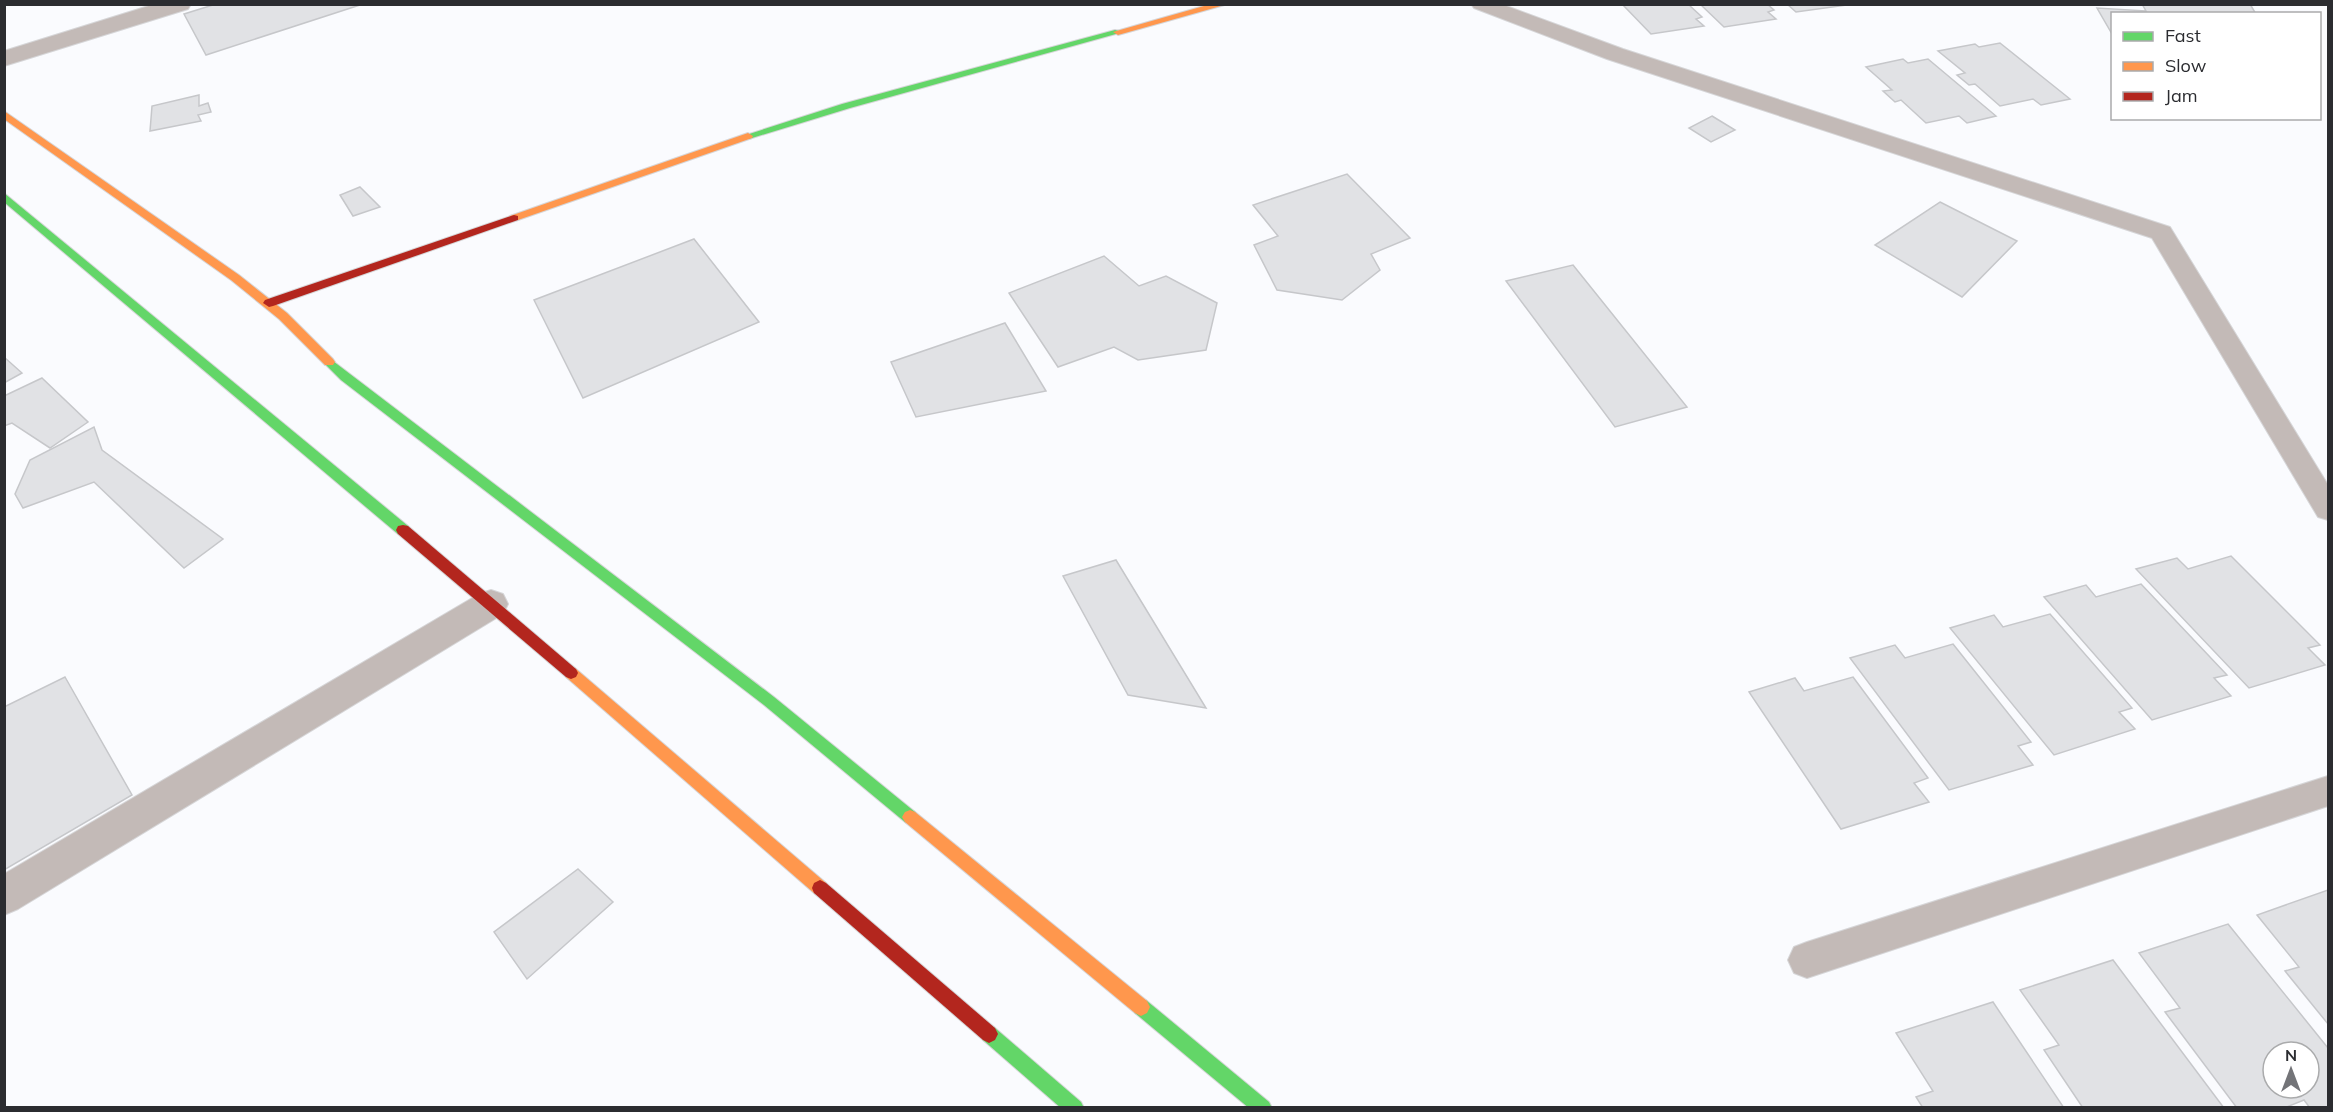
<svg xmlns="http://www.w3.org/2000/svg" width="2333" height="1112" viewBox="0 0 2333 1112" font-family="Mulish,sans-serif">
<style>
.building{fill:#e1e2e5;stroke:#c6c7ca;stroke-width:1.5;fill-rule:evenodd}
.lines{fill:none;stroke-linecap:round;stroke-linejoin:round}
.lane-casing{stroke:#d6d6d8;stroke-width:2}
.street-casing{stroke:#d6d6d8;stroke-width:2}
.fast-casing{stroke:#d6d6d8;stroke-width:2}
.slow-casing{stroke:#d6d6d8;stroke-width:2}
.jam-casing{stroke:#d6d6d8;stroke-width:2}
.lane{fill:#c3bab7;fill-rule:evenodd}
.street{fill:#c3bab7;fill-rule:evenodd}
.fast{fill:#63d668;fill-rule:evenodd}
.slow{fill:#ff974d;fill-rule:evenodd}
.jam{fill:#b3261e;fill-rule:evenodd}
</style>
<rect width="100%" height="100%" fill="#fafbfe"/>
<g class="building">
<polygon points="216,4 363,4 206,55 184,14"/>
<polygon points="1622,4 1693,4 1689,5 1702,17 1696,19 1704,26 1651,34"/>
<polygon points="1700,4 1767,4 1774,10 1768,12 1776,19 1724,27"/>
<polygon points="1787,4 1846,4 1847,5 1796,12"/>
<polygon points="2142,4 2250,4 2256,14 2112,14 2112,34 2097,8 2146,11"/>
<polygon points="2000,43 2070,99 2041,105 2033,99 2000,106 1975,84 1969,85 1957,75 1965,73 1938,51 1975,44 1979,47"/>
<polygon points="1903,59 1908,63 1928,59 1996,116 1967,123 1959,116 1926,123 1901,100 1895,102 1883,91 1892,90 1866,67"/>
<polygon points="199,95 199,106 208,103 211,112 198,115 201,121 150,131 152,106"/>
<polygon points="1712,116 1735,130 1711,142 1689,128"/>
<polygon points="1347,174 1410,238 1371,254 1380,270 1342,300 1277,290 1254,245 1278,236 1253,205"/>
<polygon points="360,187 380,207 353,216 340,195"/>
<polygon points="1940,202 2017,241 1962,297 1875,245"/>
<polygon points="694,239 759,322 583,398 534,300"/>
<polygon points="1104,256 1139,286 1166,276 1217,303 1206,350 1138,360 1114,347 1058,367 1009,293"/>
<polygon points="1573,265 1687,407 1615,427 1506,281"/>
<polygon points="1005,323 1046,391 916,417 891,362"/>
<polygon points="4,357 22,373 4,383"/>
<polygon points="42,378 88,422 50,448 12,423 4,426 4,396"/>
<polygon points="94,427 102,450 223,539 184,568 94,482 23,508 15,494 30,460"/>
<polygon points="2231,556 2320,645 2308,648 2325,665 2249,688 2136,569 2177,558 2188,569"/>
<polygon points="1116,560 1206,708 1128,695 1063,576"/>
<polygon points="2141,584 2227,675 2214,678 2231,696 2152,720 2044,597 2086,585 2096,597"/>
<polygon points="2050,614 2132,708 2119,712 2135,729 2054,755 1950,628 1994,615 2003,627"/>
<polygon points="1953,644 2031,742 2018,746 2033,765 1949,790 1850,658 1895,645 1905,658"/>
<polygon points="65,677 132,795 4,870 4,707"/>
<polygon points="1853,677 1928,778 1914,783 1929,802 1841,829 1749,692 1795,678 1804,691"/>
<polygon points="578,869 613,902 527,979 494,932"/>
<polygon points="2328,890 2328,1024 2285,971 2299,967 2257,915"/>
<path d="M2228 924 2328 1048V1108H2310L2304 1100 2284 1108H2237L2165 1012 2180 1008 2139 953ZM2273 1052H2309V1088H2273Z"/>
<polygon points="2113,960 2224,1108 2083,1108 2044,1050 2059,1045 2020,990"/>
<polygon points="1993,1002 2064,1108 1923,1108 1916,1097 1933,1091 1896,1033"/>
</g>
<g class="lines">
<defs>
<g id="lane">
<polygon points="1471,4 1501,4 1623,49 2170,227 2328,485 2328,520 2318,517 2152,238 1607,59 1474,8"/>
<polygon points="2328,776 2328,806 1807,978 1794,973 1788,960 1794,947 1807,942"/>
</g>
<g id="street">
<polygon points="155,4 191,4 188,9 4,66 4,51"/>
<polygon points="491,590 503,594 508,604 503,614 18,909 4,915 4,874 479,594"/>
</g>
<g id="fast">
<polygon points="1115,30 1123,32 850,108 752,138 748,139 743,136 842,104"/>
<polygon points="4,193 408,526 410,530 408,534 398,534 4,202"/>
<polygon points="329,358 774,697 915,812 918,817 915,822 910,824 905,822 764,705 341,380 323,362"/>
<polygon points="1141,998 1147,1001 1269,1102 1272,1108 1249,1108 1135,1013 1132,1007 1135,1001"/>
<polygon points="989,1025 995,1028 1081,1102 1084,1108 1061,1108 983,1040 980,1034 983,1028"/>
</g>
<g id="slow">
<polygon points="1211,4 1228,4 1118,35 1113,32"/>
<polygon points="4,111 239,275 287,313 333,359 335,362 333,365 325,365 279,319 231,280 4,119"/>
<polygon points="748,133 753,136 752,138 518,220 510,220 509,218 510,216"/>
<polygon points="571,667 576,669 826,883 828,888 826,893 820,896 814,893 566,677 564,673 566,669"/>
<polygon points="910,810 915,812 1147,1001 1150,1007 1147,1013 1141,1016 1135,1013 905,822 902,817 905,812"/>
</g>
<g id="jam">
<polygon points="514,215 518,216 518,220 273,306 269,307 263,303 265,300"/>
<polygon points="403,525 408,526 576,669 578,673 576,677 571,679 566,677 398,534 396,530 398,526"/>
<polygon points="820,880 826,883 995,1028 998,1034 995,1040 989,1043 983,1040 814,893 812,888 814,883"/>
</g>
</defs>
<use href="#lane" class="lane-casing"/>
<use href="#street" class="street-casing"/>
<use href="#fast" class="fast-casing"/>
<use href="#slow" class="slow-casing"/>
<use href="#jam" class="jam-casing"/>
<use href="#lane" class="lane"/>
<use href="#street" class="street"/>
<use href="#fast" class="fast"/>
<use href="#slow" class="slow"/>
<use href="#jam" class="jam"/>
</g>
<rect width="2333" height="1112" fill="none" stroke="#2b2c30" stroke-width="12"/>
<rect x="2111" y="12" width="210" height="108" fill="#ffffff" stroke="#aaabac" stroke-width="1.5"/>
<rect x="2123" y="32" width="30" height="9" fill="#63d668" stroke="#aaabac" stroke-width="1.5"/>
<text x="2165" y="42" font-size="18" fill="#2b2c30">Fast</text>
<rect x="2123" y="62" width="30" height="9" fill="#ff974d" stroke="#aaabac" stroke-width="1.5"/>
<text x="2165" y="72" font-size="18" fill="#2b2c30">Slow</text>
<rect x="2123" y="92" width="30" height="9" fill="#b3261e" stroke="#aaabac" stroke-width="1.5"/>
<text x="2165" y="102" font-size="18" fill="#2b2c30">Jam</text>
<g transform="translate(2291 1070)"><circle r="28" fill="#ffffff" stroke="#aaabac" stroke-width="1.5"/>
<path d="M0-4.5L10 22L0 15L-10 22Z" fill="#737478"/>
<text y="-9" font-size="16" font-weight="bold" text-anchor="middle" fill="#2b2c30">N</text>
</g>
</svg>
